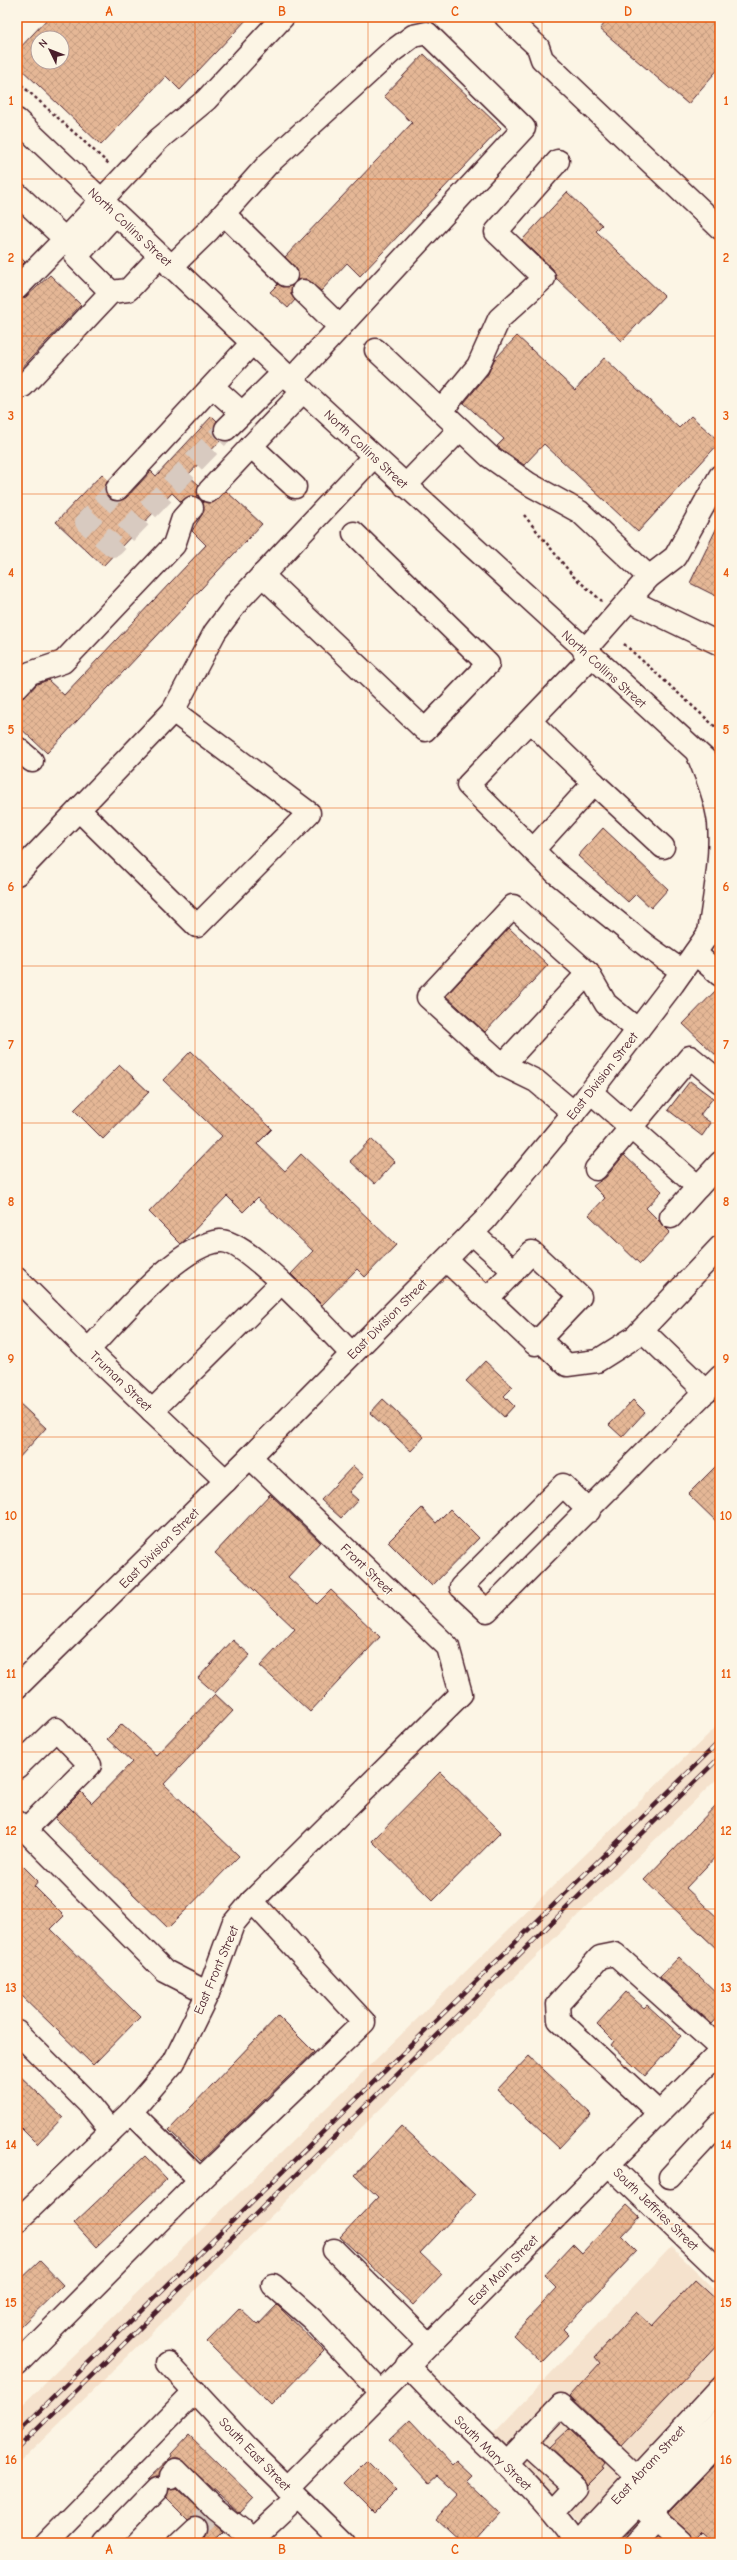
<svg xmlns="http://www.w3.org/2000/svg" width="737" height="2560" viewBox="0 0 737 2560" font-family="'Comic Neue',sans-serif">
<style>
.built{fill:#f5e2cd}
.building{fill:url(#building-cross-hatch);stroke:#4a1f2b;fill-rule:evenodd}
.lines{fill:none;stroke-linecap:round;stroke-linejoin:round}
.minor-tunnel{stroke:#d8cac0;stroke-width:22;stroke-dasharray:22 11;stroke-linecap:butt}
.minor-casing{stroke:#4a1f2b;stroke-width:25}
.major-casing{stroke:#4a1f2b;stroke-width:25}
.path{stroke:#4a1f2b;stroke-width:2.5;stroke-dasharray:3 3;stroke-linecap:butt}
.minor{stroke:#fcf5e5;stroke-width:22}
.major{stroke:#fcf5e5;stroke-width:22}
.rail-casing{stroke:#4a1f2b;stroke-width:4.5}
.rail{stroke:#fcf5e5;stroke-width:3;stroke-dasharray:9;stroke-linecap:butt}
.grid{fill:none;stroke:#e8590c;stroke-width:1;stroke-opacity:0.55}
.labels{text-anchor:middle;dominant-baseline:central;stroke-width:3.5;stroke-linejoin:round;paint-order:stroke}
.street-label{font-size:13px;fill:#4a1f2b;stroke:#fcf5e5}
.neatline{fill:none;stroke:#e8590c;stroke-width:1.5}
.grid-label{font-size:13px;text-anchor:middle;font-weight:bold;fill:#e8590c}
</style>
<defs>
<pattern id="building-cross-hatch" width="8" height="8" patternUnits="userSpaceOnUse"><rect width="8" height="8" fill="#e5b796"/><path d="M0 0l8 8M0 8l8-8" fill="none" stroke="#c69d81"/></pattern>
</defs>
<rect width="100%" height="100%" fill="#fcf5e5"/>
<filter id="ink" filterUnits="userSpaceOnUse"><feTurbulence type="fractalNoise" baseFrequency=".025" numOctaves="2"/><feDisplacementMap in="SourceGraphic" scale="8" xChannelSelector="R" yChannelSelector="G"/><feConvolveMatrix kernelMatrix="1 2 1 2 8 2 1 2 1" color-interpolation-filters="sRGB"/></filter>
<g filter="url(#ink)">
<g class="built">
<polygon points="720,1723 720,1776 17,2465 17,2410"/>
<polygon points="671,2247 720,2294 720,2543 599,2543 493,2434"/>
</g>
<g class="building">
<path d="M49 17H249L180 90 166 76 101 145 17 65V51ZM38 38H62V62H38Z"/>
<polygon points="610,17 720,17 720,67 688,104 600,29"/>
<polygon points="424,54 501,128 360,276 347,263 321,291 306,279 297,281 298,271 285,257 412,123 384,96"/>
<polygon points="567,192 602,225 596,231 664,296 622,341 556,278 553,269 522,240"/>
<polygon points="17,254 25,262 17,270"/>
<polygon points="50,275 81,305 17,373 17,300 26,297"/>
<polygon points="278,284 283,287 292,285 291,294 295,300 288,308 270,292"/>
<polygon points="517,336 575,390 604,358 679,428 691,416 720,442 638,532 544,444 524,465 497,446 504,439 464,403 488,374 494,360"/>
<polygon points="212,416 217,421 214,432 221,440 188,475 199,485 197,494 199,498 189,496 181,502 172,493 103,566 56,522 102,474 108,480 105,487 108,498 115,501 126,498 151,471 156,476"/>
<polygon points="226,491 262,524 47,753 17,725 17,699 26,696 37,684 48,680 64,695 206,545 192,531 204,511 202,501 213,503"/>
<polygon points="720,521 720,598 690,583"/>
<polygon points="603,828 668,889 651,908 636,894 628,902 578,856"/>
<polygon points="509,928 548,965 485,1032 446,996"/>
<polygon points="719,987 720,987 720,1059 683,1024"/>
<polygon points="191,1051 272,1129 257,1144 285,1171 301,1154 396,1245 365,1277 357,1269 322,1305 291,1274 313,1251 257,1198 243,1212 227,1196 181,1244 149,1212 222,1136 163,1080"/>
<polygon points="120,1065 149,1092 103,1139 74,1110"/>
<polygon points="690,1081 713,1098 700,1115 711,1123 702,1136 668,1110"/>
<polygon points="371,1139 395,1162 375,1184 350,1161"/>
<polygon points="624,1155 662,1191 646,1208 670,1232 640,1264 589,1215 605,1198 593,1186 606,1177"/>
<polygon points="485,1361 513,1387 504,1396 514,1406 504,1417 466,1381"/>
<polygon points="383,1399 424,1437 411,1451 370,1413"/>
<polygon points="633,1400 645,1412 622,1437 609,1425"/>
<polygon points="17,1401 46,1428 17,1460"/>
<polygon points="720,1462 720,1525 688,1494"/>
<polygon points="353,1466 364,1476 349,1492 358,1500 341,1518 321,1500"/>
<polygon points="270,1494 320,1542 288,1577 317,1604 331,1590 380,1637 310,1712 260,1666 295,1629 215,1553"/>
<polygon points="422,1508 436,1523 450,1509 479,1538 432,1586 388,1542"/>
<polygon points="233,1640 250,1655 215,1693 198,1678"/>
<polygon points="215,1694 233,1711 164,1784 239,1856 168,1928 55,1818 81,1792 92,1803 132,1762 107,1739 122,1724 156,1755"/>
<polygon points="440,1772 501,1832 433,1901 372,1841"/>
<polygon points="720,1801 720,1852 686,1888 720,1920 720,1952 644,1880"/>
<polygon points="17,1860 38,1881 34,1886 64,1916 51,1929 140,2017 93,2065 17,1991"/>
<polygon points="679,1957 720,1996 720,2015 712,2024 660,1977"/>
<polygon points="626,1992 644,2008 647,2005 681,2036 645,2076 611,2045 614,2041 597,2024"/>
<polygon points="278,2016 314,2052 201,2161 169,2130"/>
<polygon points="529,2056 591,2114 559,2148 497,2090"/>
<polygon points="17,2073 63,2117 37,2144 17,2124"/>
<polygon points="401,2126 475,2195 420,2253 442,2274 413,2305 340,2237 378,2197 355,2175"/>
<polygon points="145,2156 167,2179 96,2247 74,2223"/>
<polygon points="627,2205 640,2217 622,2236 637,2251 563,2329 569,2335 542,2363 513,2335 557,2288 544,2275 573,2244 582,2253"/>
<polygon points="40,2261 63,2285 17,2330 17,2283"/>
<polygon points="695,2280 720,2303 720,2341 622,2446 570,2396 600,2363 595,2357 637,2312 652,2326"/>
<polygon points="277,2305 324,2351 271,2405 207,2342 240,2308 258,2325"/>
<polygon points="410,2420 452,2465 456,2461 471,2475 466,2480 500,2512 472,2543 461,2543 436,2520 458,2495 437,2476 429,2483 389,2440"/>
<polygon points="568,2429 605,2464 602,2468 604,2469 588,2485 584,2479 549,2447"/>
<polygon points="189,2435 254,2498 240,2513 179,2458 173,2458 167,2462 158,2477 147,2480 172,2456 171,2454"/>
<polygon points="720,2459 720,2543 716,2543 703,2531 693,2541 689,2534 667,2514"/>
<polygon points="367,2460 397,2490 374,2513 344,2483"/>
<polygon points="176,2488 222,2531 211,2542 204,2536 207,2526 204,2519 193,2516 187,2519 166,2498 169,2489"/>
</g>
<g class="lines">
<g class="minor-tunnel">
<polyline points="117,489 86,522 113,546 226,429"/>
<polyline points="195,2528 207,2516"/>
</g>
<defs>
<g id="minor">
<polyline points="506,17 538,47 542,59 720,228"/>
<polyline points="17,194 65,239 17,288"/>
<polyline points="224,214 286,275"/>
<polyline points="65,239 159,139 206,100 283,17"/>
<polyline points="171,267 209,230 268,164 390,53 413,36 427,33 524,128 291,380"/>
<polyline points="303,291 340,327"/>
<polyline points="111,292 128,290 160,256"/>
<polyline points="376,350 489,456 529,484 580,512 649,577"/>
<polyline points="213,387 241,412"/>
<polyline points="17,388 23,386 111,292 76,257 115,214"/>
<polyline points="441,411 478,366 499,319 544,278 496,232 558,161"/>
<polyline points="226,429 283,373"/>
<polyline points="251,446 295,487"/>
<polyline points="405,486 460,429"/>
<polyline points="117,489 252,343"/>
<polyline points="209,491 303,391"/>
<polyline points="262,575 425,730 488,664 354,533"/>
<polyline points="629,600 720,644"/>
<polyline points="584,651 649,577 675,557 720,476"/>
<polyline points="591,657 468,785 555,872 648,947 682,971"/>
<polyline points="17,687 30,673 63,662 174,545 183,518 192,508"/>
<polyline points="530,721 594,783 533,850"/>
<polyline points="17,748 32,761"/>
<polyline points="594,783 663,847"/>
<polyline points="79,810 197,926 309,813 173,711"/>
<polyline points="17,874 173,711 215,632 239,600 374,456"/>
<polyline points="695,953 720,975"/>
<polyline points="503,1065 428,997 513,906 588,973"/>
<polyline points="591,1092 698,1187 671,1217"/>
<polyline points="574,1113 536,1081 503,1065 588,973 606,1004 638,1030"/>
<polyline points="596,1169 690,1057 720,1082"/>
<polyline points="698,1187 720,1163"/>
<polyline points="472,1233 514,1271"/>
<polyline points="446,1260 535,1344 580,1297 532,1252 487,1299"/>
<polyline points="17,1279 88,1350 226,1481"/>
<polyline points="642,1330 706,1392"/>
<polyline points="539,1339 567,1365 597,1361 635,1337 720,1247"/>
<path d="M88 1350C118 1320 178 1245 220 1241 247 1239 330 1332 352 1354"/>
<polyline points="152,1411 281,1283"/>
<polyline points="589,1511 563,1485 461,1587 487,1611 720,1377"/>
<polyline points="17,1767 56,1729 90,1765 25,1830"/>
<polyline points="17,1822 165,1971 208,1993"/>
<polyline points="17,2032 91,2106 111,2131"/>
<polyline points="131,2112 200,2180 364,2022 252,1901"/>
<polyline points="659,2113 559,2020 558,2004 600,1957 615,1954 720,2048"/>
<polyline points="608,2164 720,2271"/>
<polyline points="670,2177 720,2123"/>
<polyline points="17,2221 131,2112 174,2062 208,1993 233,1924 252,1901 461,1694 448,1647 250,1457"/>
<polyline points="334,2250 428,2344"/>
<polyline points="273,2285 312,2319 381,2392"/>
<polyline points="168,2363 247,2448 344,2543"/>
<polyline points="17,2364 200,2180"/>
<path d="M407 2365C461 2426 529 2476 576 2543"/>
<polyline points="525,2442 576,2488 554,2512"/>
<polyline points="505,2464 561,2405 637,2477"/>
<polyline points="170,2477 176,2470 215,2509 253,2539"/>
<polyline points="287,2488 720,2052"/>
<polyline points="639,2505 681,2543"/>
<polyline points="650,2514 720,2441"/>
<polyline points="46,2543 195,2391"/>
<polyline points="105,2543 157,2489"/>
<polyline points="179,2543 195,2528"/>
<polyline points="249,2543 297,2498"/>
<polyline points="636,2543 657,2520"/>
</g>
<g id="major">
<polyline points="17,120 303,391 720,773"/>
<path d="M698 755C707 777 716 799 719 823 722 859 714 897 709 933"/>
<polyline points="17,1687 250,1457 485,1220 585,1099 673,984 720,917"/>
<polyline points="576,2543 720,2388"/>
<polyline points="600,2543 720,2420"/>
</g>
</defs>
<use href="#minor" class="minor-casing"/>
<use href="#major" class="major-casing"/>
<g class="path">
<polyline points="17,81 109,164"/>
<polyline points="524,515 573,576 602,601"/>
<polyline points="624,644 720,731"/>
</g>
<use href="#minor" class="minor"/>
<use href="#major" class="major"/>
<defs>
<g id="rail">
<polyline points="17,2433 720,1741"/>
<polyline points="17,2449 720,1757"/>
</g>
</defs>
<use href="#rail" class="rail-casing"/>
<use href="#rail" class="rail"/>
</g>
</g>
<path class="grid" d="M195 17V2543M368 17V2543M542 17V2543M17 179H720M17 336H720M17 494H720M17 651H720M17 808H720M17 966H720M17 1123H720M17 1280H720M17 1437H720M17 1594H720M17 1752H720M17 1909H720M17 2066H720M17 2224H720M17 2381H720"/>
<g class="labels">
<g class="street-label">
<text transform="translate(130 227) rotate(43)">North Collins Street</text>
<text transform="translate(366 449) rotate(43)">North Collins Street</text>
<text transform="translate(604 669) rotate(42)">North Collins Street</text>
<text transform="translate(602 1076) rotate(-52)">East Division Street</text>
<text transform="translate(387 1319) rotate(-45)">East Division Street</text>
<text transform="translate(121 1381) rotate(44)">Truman Street</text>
<text transform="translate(159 1548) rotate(-45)">East Division Street</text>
<text transform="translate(367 1569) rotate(44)">Front Street</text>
<text transform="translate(216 1970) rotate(-67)">East Front Street</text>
<text transform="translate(656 2209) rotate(44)">South Jeffries Street</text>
<text transform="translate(503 2270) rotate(-45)">East Main Street</text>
<text transform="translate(493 2453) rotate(44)">South Mary Street</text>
<text transform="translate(255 2454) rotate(46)">South East Street</text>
<text transform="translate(648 2465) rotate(-47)">East Abram Street</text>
</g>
</g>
<rect width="737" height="2560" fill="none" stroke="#fcf5e5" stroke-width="44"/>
<g transform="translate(50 50) rotate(313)"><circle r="19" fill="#fcf5e5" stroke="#b59f9b"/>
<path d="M0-3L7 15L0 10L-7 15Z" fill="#4a1f2b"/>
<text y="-6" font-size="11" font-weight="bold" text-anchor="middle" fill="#4a1f2b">N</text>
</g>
<rect x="22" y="22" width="693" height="2516" class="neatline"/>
<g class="grid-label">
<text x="109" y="16">A</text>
<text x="282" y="16">B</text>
<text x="455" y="16">C</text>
<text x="628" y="16">D</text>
<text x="11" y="105">1</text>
<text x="726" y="105">1</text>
<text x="11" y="262">2</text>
<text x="726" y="262">2</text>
<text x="11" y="420">3</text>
<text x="726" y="420">3</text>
<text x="11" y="577">4</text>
<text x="726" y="577">4</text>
<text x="11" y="734">5</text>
<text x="726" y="734">5</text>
<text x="11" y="891">6</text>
<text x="726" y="891">6</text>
<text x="11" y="1049">7</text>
<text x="726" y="1049">7</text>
<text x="11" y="1206">8</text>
<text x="726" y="1206">8</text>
<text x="11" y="1363">9</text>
<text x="726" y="1363">9</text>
<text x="11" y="1520">10</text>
<text x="726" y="1520">10</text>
<text x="11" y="1678">11</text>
<text x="726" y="1678">11</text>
<text x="11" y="1835">12</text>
<text x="726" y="1835">12</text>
<text x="11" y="1992">13</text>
<text x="726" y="1992">13</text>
<text x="11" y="2149">14</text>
<text x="726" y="2149">14</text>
<text x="11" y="2307">15</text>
<text x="726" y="2307">15</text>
<text x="11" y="2464">16</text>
<text x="726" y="2464">16</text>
<text x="109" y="2554">A</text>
<text x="282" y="2554">B</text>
<text x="455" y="2554">C</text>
<text x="628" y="2554">D</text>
</g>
</svg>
